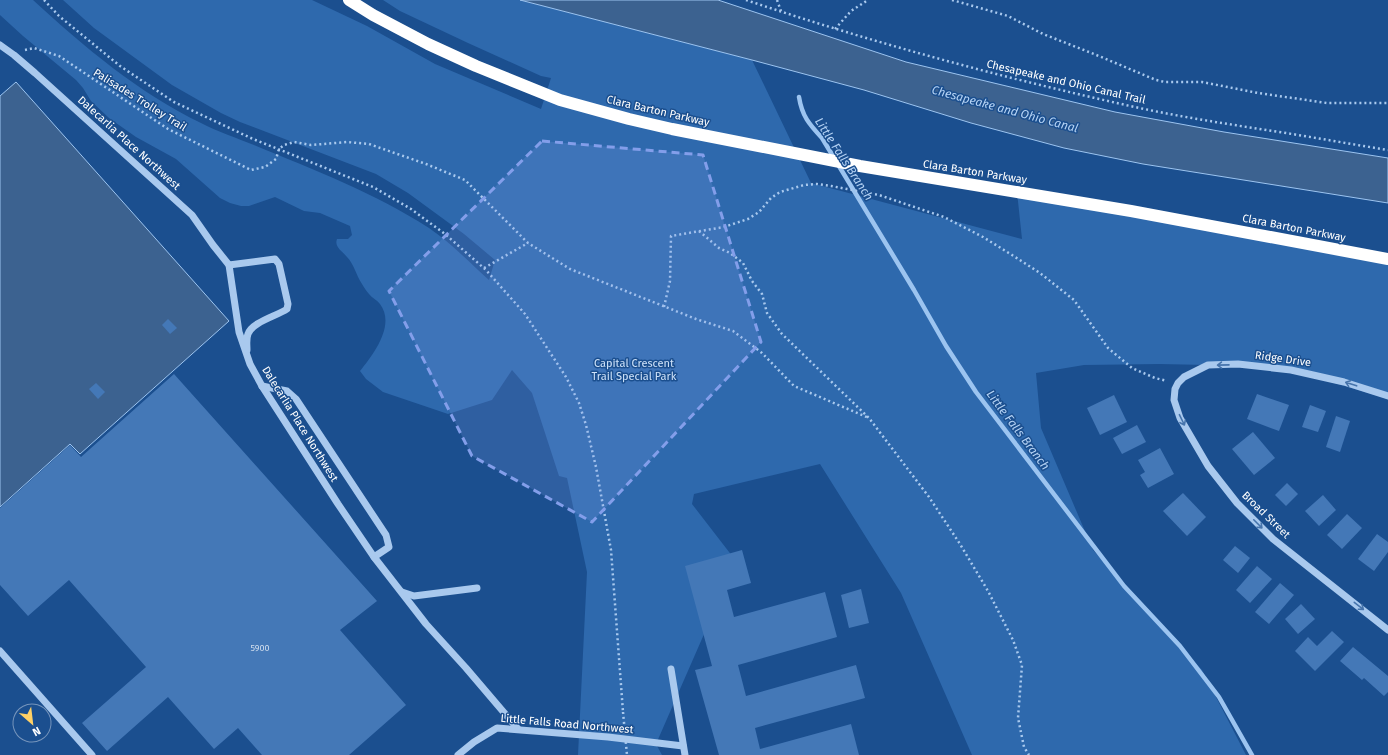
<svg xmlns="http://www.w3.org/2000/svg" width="1388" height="755" viewBox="0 0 1388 755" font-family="'Fira Sans',sans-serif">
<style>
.green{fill:#2e69ad}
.water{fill:#3c6290;stroke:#9cc4f0}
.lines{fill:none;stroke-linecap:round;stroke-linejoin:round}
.stream{stroke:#9cc4f0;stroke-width:4.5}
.building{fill:#4478b7}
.path{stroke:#a9c9ee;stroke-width:2.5;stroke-dasharray:2 3;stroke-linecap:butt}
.minor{stroke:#a9c9ee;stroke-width:7}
.highway{stroke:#fff;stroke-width:12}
.path-bridge{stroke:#a9c9ee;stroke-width:2.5;stroke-dasharray:2 3;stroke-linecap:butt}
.oneway{stroke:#4674ac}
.marked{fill:#839eea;fill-opacity:0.2;stroke:#839eea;stroke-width:3;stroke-dasharray:8 5;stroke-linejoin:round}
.labels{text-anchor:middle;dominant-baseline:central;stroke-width:3;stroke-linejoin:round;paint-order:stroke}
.number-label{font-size:9px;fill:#d0dded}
.street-label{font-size:11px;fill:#fff;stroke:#1b4f8f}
.park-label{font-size:11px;fill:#cfe3fa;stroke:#1b4f8f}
.water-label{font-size:12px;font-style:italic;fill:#b5d3f5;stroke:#1b4f8f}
</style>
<rect width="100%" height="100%" fill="#1b4f8f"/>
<path class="green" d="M0 0H33C84 47 139 93 201 123 218 132 237 138 254 145 314 170 375 193 429 228 451 243 470 263 489 280L495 260 464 234 408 193 376 174 240 122 221 113 172 85 94 28 63 0H312L367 26 435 64 541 109 551 78 541 76 468 43 400 11 383 0H520L752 60 811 183 1022 239 1017 192 1388 259V399L1291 370 1208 365 1159 364 1084 365 1036 373 1041 428 1093 550 1202 670 1246 755H972L901 593 820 464 694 494 692 504 736 561 656 744 662 755H578L587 572 567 478 559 476 532 393 512 370 492 400 448 414 383 392 366 379 360 371C373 355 396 325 380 304 377 300 372 298 369 294 366 291 364 287 362 284 356 275 354 264 347 257 342 251 334 247 337 239H348L352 235 350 226 320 213 304 211 275 197 249 206H241L230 203 220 198 176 159 136 137 109 118 91 101 83 88 76 80 23 36 0 15Z"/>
<g class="water">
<polygon points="520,0 718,0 906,62 1115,112 1224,132 1388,158 1388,203 1143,164 1064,148 971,123 864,90 752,60"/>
<polygon points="16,82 229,321 80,454 70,444 0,507 0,96"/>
</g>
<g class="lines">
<path class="stream" d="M799 97C802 116 809 124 822 138L914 290 946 346 976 392 1124 586 1180 646 1219 697 1252 755"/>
</g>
<g class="building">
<polygon points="168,319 177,328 170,334 162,325"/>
<polygon points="174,374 377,601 340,630 406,705 349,755 262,755 238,728 214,749 168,697 107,751 82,723 146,667 69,580 28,616 0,585 0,508 70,445 81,457"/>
<polygon points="96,383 105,392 98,399 89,389"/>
<polygon points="1257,394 1289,405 1279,431 1247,419"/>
<polygon points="1114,395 1127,422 1100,435 1087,408"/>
<polygon points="1310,405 1326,411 1318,432 1302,427"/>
<polygon points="1336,416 1350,421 1340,452 1326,447"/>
<polygon points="1137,425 1146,442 1122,454 1113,438"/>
<polygon points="1253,432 1275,458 1254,475 1232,449"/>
<polygon points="1160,448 1174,474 1148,488 1140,475 1145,472 1138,460"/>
<polygon points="1287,483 1298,494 1286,506 1275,495"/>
<polygon points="1183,493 1206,517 1187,536 1163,511"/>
<polygon points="1323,495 1336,510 1319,526 1305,511"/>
<polygon points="1347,514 1362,528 1342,549 1327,535"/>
<polygon points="1377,534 1388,542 1388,552 1374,571 1358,559"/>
<polygon points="1235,546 1250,558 1238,573 1223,560"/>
<polygon points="742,550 751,583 727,590 734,617 825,592 837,637 738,665 746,696 856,665 865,698 755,728 760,749 851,724 859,755 719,755 695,670 712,666 685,566"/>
<polygon points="1257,566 1272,579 1250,603 1236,590"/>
<polygon points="1280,583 1294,595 1269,624 1255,612"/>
<polygon points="861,589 869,623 849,628 841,595"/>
<polygon points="1301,604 1315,619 1298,634 1285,619"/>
<polygon points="1332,631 1344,642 1315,671 1295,651 1308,637 1317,646"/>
<polygon points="1353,647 1388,676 1388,692 1384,696 1364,678 1362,680 1340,661"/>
</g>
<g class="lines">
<g class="path">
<polyline points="44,0 59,16 120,66 174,102 253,139 373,187 411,209 445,234 486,270 525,314 566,377 579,403 586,425 596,467 611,550 623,712"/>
<path d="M746 0C868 41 992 75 1117 103 1168 115 1221 123 1273 131 1312 137 1350 144 1388 150"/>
<polyline points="777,0 781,11"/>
<polyline points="952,0 1008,16 1043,34 1094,54 1156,80 1165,82 1202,82 1258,93 1327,103 1388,103"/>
<polyline points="835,29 851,11 868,0"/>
<polyline points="25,50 34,48 59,56 168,129 251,170 265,167 276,159 279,149 284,145 294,142 311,145 347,142 369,144 426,164 465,180 528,243 570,269 696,319 733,331 762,353 794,386 869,418"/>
<polyline points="699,231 719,248 730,253 743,263 752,281 762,294 767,313 782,334 869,418 929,497 960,544 988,591 1013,640 1022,665 1018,718 1024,747 1029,755"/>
<polyline points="484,268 528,243"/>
<polyline points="664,307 670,281 671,236 724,227 748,219 759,212 771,198 780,192 804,185 817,184 831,186 879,195 944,217 983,237 1012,255 1040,273 1074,300 1108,348 1132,368 1155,378 1167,381"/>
</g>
<g class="minor">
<polyline points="0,45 14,55 35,73 192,215 213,245 229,265 239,332 250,364 262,386 338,504 374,557 426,624 466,668 518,729"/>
<path d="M229 265 275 259 279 264 288 304 287 309C277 316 252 322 248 334 246 339 247 345 247 350"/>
<polyline points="262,386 287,391 296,399 386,535 389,547 374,557"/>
<polyline points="1388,396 1344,382 1291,370 1238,364 1208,365 1184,377 1178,383 1175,389 1174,400 1180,418 1208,466 1237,503 1273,539 1388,630"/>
<polyline points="402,592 414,596 477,588"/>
<polyline points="0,651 92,755"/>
<polyline points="671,669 685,755"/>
<polyline points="458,755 474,742 497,728 608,737 683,746"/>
</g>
<polyline class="highway" points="349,0 373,15 428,44 476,66 560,100 629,119 672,129 860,166 1131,211 1388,259"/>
<polyline class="path-bridge" points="623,712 627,755"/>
</g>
<defs><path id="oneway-shaft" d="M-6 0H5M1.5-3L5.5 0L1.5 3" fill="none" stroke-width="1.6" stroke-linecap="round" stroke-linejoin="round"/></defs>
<g class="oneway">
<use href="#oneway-shaft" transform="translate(1223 365) rotate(179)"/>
<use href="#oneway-shaft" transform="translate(1351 384) rotate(-162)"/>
<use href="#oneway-shaft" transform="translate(1182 420) rotate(64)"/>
<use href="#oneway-shaft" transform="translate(1258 524) rotate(45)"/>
<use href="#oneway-shaft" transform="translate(1359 606) rotate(38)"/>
</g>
<path class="marked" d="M542 141 703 155 761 342 592 522 472 456 389 291Z"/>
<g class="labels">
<g class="number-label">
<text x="260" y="648">5900</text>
</g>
<g class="street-label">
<text transform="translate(1066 82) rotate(13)">Chesapeake and Ohio Canal Trail</text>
<text transform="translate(140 100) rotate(32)">Palisades Trolley Trail</text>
<text transform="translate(658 111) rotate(13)">Clara Barton Parkway</text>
<text transform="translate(129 143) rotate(42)">Dalecarlia Place Northwest</text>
<text transform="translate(975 172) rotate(9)">Clara Barton Parkway</text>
<text transform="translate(1294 228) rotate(11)">Clara Barton Parkway</text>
<text transform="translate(1283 359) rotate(8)">Ridge Drive</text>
<text transform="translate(300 424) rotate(58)">Dalecarlia Place Northwest</text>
<text transform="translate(1266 515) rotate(44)">Broad Street</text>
<text transform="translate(567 724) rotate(5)">Little Falls Road Northwest</text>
</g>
<g class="park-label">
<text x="634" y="363">Capital Crescent<tspan x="634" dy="13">Trail Special Park</tspan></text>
</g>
<g class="water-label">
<text transform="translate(1005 109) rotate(15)">Chesapeake and Ohio Canal</text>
<text transform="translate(844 159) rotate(57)">Little Falls Branch</text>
<text transform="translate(1018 430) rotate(53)">Little Falls Branch</text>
</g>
</g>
<g transform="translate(32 723) rotate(152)"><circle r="19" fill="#1b4f8f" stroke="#7695bc"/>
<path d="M0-3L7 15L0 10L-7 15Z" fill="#ffd166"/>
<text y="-6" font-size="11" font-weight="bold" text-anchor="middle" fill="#ffffff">N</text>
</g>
</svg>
